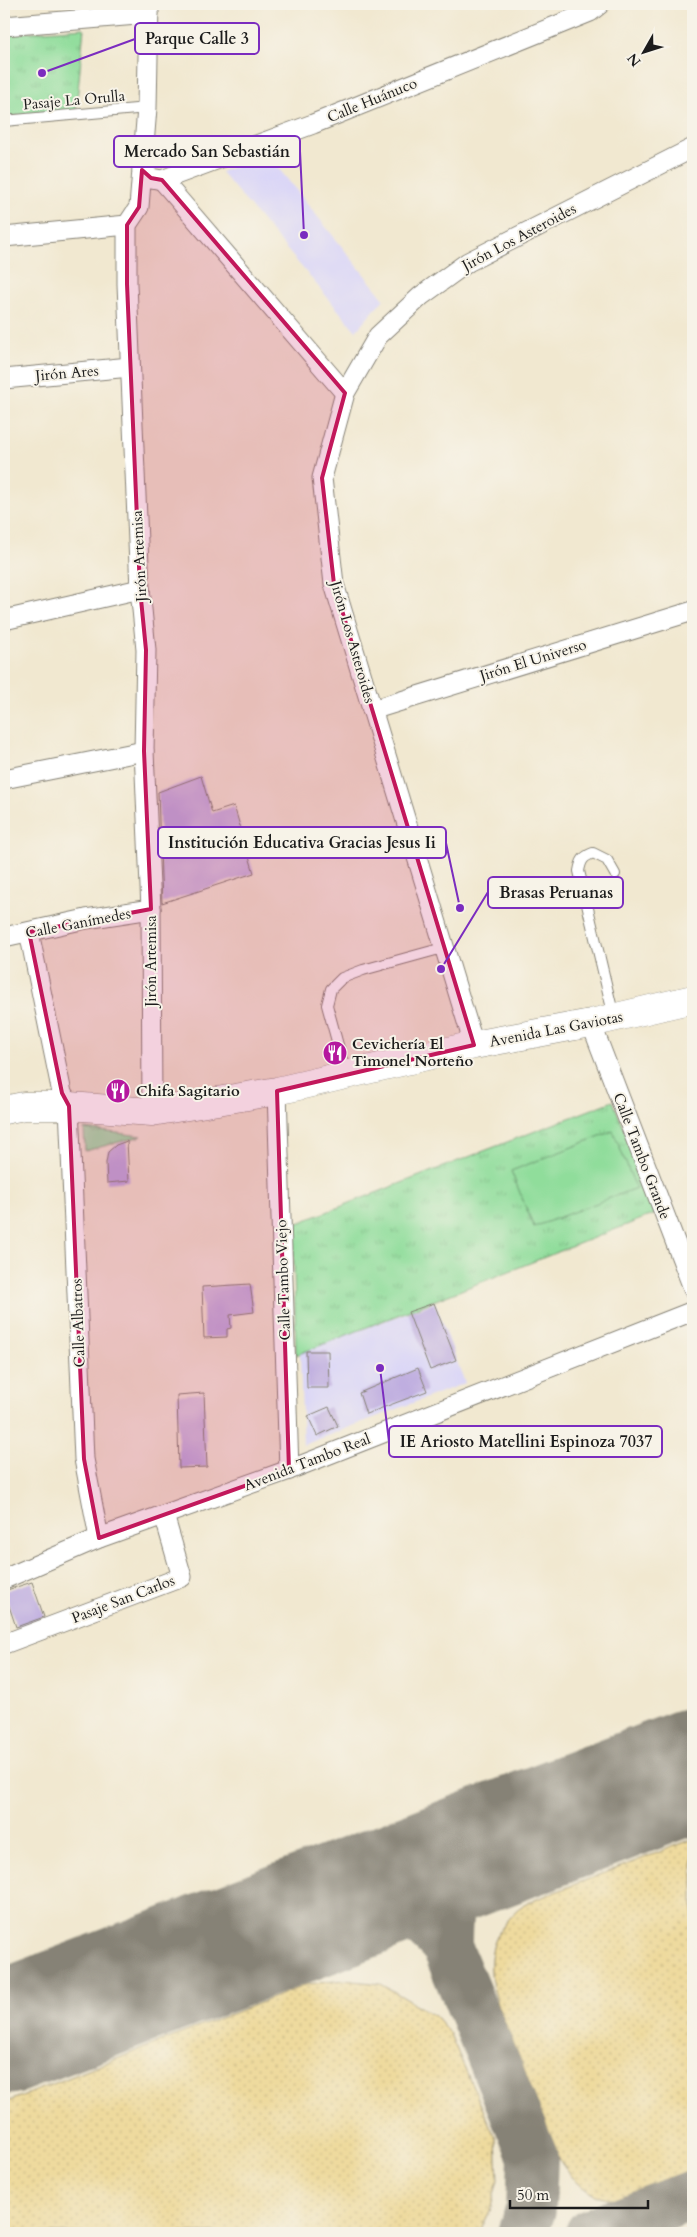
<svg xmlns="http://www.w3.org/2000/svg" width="697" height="2237" viewBox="0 0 697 2237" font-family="Cardo,serif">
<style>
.built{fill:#dad6f7}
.sand{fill:url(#sand-dots);stroke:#857b5d}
.park{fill:url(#park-tufts);stroke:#567c5c}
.pitch{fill:#90dd9b;stroke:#567c5c}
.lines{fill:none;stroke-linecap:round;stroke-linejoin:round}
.taxiway{stroke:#868276;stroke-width:50}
.runway{stroke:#868276;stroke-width:124}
.building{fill:#bfaee0}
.lane-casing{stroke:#868276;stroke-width:12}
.street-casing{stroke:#868276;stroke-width:21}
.secondary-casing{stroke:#868276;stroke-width:29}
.lane{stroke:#fff;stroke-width:10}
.street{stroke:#fff;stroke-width:19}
.secondary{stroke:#fff;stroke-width:28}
.marked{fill:#c2185b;fill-opacity:0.2;stroke:#c2185b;stroke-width:4;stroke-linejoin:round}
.labels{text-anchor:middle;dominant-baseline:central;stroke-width:4;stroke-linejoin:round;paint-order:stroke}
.street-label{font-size:15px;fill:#1c1c1c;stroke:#f7f3e8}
.poi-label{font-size:15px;font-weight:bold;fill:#1c1c1c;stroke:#f7f3e8;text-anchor:start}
.leader{fill:none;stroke:#7b2cbf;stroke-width:2}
.callout-dot{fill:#7b2cbf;stroke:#f7f3e8;stroke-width:2}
.callout{fill:#f7f3e8;stroke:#7b2cbf;stroke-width:2}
.callout-label{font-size:16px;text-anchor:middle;font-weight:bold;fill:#1c1c1c}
</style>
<defs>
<pattern id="sand-dots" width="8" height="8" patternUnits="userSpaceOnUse" patternTransform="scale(1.25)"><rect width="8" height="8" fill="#eeda9e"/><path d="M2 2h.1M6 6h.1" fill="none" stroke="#ccba88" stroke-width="1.8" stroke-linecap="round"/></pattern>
<pattern id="park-tufts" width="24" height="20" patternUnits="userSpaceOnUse" patternTransform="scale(1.25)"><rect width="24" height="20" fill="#90dd9b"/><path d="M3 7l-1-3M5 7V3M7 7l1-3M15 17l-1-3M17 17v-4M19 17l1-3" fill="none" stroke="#7cbd85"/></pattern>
</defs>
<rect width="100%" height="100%" fill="#f7f3e8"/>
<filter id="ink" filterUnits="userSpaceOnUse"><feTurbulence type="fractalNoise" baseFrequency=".02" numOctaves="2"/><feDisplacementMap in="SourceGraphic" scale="10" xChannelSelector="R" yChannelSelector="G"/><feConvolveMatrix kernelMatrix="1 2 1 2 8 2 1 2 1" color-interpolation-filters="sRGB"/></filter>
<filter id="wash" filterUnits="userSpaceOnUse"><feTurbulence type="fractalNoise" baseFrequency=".0096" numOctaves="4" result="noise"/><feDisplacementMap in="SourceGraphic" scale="20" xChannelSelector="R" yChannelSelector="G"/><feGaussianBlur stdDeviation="1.12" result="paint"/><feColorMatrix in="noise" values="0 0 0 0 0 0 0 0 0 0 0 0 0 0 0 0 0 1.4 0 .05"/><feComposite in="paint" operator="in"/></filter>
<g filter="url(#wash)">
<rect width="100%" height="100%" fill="#f1e8d0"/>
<g class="built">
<polygon points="267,154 384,299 356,331 221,172"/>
<polygon points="435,1302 465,1383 303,1445 300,1353"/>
</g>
<g class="sand">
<path d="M693 1839V2176C633 2200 600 2222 558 2158 546 2125 533 2093 521 2061 508 2027 485 1988 492 1951 496 1931 509 1918 524 1904Z"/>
<polygon points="344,1980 381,1984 435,2016 449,2032 496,2139 498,2180 490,2211 479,2233 4,2233 4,2103 308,1984"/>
</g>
<g class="park">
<polygon points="84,28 76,111 4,117 4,34"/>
<polygon points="613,1101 657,1213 296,1355 293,1225"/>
<polygon points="84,1129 142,1136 85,1151"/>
</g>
<polygon class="pitch" points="613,1131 636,1188 534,1227 511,1171"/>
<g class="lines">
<g class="taxiway">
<path d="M365 1896C399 1903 425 1920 447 1947L533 2157 531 2209 522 2233"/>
<path d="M447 1947C447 1930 447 1912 452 1896 457 1879 483 1857 496 1846"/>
<polyline points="590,2233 693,2195"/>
</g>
<polyline class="runway" points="4,2033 693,1770"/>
</g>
<g id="blocks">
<g class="building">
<polygon points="201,776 212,813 234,806 254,873 162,903 158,792"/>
<polygon points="127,1141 129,1181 107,1183 106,1163 108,1152 116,1145"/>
<polygon points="250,1284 254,1312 230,1315 231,1328 227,1329 227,1337 204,1338 202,1287"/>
<polygon points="434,1303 456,1360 430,1370 408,1312"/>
<polygon points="306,1351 328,1351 329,1388 307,1388"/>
<polygon points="418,1368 427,1391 366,1414 359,1393"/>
<polygon points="204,1393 207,1467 179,1468 177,1395"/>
<polygon points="329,1407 338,1426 317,1436 308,1416"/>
<polygon points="32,1582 44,1617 16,1627 4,1591"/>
</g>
</g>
</g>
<g filter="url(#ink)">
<use href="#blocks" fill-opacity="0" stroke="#868276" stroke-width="1"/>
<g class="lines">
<defs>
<g id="lane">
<polyline points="4,121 147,108"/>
<path d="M614 1017 579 871C581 860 583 857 593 853L607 860 615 874"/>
<polyline points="346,1074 327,1005 331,989 342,978 363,970 443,948"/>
</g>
<g id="street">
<polyline points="149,4 147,108 139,207 127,225 127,284 140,589 146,650 144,751 151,909 152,1112"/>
<polyline points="4,26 149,14"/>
<polyline points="142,170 151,178 162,180 313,124 590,12 600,4"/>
<polyline points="162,180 345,393"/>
<polyline points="4,237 127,225"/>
<polyline points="4,379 130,367"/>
<polyline points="4,620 140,589"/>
<polyline points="372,710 693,611"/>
<polyline points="4,779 144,751"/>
<polyline points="29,932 62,1093 69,1106 84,1459 99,1538"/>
<polyline points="4,937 86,919 151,909"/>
<polyline points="591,1023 693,1288"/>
<polyline points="474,1045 334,584 322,478 345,393 378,336 421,296 468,262 693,148"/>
<polyline points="277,1091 289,1470"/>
<polyline points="4,1579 99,1538 289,1470 693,1311"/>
<polyline points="4,1644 182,1577 164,1515"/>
</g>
<polyline id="secondary" points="4,1110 24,1106 69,1106 152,1112 277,1091 474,1045 591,1023 693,999"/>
</defs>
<use href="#lane" class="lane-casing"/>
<use href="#street" class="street-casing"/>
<use href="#secondary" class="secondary-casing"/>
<use href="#lane" class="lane"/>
<use href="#street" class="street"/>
<use href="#secondary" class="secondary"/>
</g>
</g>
<path class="marked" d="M142 170 151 178 162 180 345 393 322 478 334 584 474 1045 277 1091 289 1470 99 1538 84 1459 69 1106 62 1093 29 932 151 909 144 751 146 650 140 589 127 284V225L139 207Z"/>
<defs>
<symbol id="restaurant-disc" viewBox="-11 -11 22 22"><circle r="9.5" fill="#b5179e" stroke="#f7f3e8"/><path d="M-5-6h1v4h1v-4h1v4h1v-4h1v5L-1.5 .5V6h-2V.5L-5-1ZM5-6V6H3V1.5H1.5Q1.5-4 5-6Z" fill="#fff"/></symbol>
</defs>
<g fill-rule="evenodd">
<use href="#restaurant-disc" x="321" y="1039" width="28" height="28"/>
<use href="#restaurant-disc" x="104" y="1077" width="28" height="28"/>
</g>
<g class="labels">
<g class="street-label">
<text transform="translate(74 100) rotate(-5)">Pasaje La Orulla</text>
<text transform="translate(372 100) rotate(-22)">Calle Huánuco</text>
<text transform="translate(519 237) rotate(-28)">Jirón Los Asteroides</text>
<text transform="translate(67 373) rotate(-5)">Jirón Ares</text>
<text transform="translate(139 556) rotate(-93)">Jirón Artemisa</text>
<text transform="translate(353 642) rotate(74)">Jirón Los Asteroides</text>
<text transform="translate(533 660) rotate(-17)">Jirón El Universo</text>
<text transform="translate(78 923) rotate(-11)">Calle Ganímedes</text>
<text transform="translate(151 961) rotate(-90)">Jirón Artemisa</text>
<text transform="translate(556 1029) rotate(-11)">Avenida Las Gaviotas</text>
<text transform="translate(642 1156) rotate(69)">Calle Tambo Grande</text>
<text transform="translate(283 1280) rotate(-92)">Calle Tambo Viejo</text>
<text transform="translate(78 1323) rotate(-92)">Calle Albatros</text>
<text transform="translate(307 1462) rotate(-21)">Avenida Tambo Real</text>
<text transform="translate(123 1599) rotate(-21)">Pasaje San Carlos</text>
</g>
<g class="poi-label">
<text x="352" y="1044">Cevichería El<tspan x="352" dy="17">Timonel Norteño</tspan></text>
<text x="136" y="1091">Chifa Sagitario</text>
</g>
</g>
<path class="leader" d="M42 73L135 39M304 235L300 151M460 908L446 843M441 969L488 892M380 1368L389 1442"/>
<g class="callout-dot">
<circle cx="42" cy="73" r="5"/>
<circle cx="304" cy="235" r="5"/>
<circle cx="460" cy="908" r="5"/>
<circle cx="441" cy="969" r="5"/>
<circle cx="380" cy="1368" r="5"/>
</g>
<g class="callout">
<rect x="135" y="23" width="124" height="31" rx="5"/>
<rect x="114" y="136" width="186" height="31" rx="5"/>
<rect x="158" y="827" width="288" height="31" rx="5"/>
<rect x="488" y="877" width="135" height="31" rx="5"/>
<rect x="389" y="1426" width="273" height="31" rx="5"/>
</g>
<g class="callout-label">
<text x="197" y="44">Parque Calle 3</text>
<text x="207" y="157">Mercado San Sebastián</text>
<text x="302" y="848">Institución Educativa Gracias Jesus Ii</text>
<text x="556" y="898">Brasas Peruanas</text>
<text x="526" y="1447">IE Ariosto Matellini Espinoza 7037</text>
</g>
<rect width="697" height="2237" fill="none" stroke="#f7f3e8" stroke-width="20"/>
<g transform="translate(644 52) rotate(231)" stroke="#f7f3e8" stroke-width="4" paint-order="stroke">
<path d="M0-4L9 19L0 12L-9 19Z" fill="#1c1c1c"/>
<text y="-8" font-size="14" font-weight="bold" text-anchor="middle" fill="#1c1c1c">N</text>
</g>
<path d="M510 2200v8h138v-8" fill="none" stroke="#1c1c1c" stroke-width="2.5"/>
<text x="517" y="2200" font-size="15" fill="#1c1c1c" stroke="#f7f3e8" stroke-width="4" paint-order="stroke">50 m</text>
</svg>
